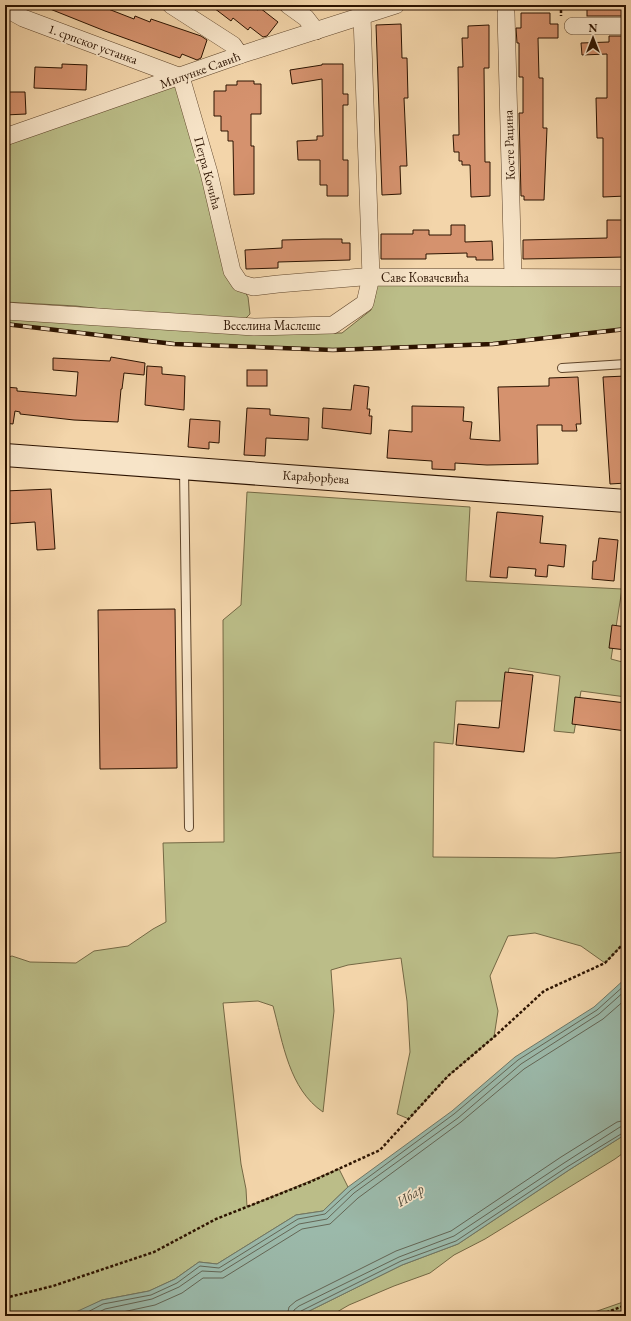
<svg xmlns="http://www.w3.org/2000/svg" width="631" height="1321" viewBox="0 0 631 1321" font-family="'EB Garamond',serif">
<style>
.green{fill:#bbbd88;stroke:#746844}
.water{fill:#9bb9aa;stroke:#6f7766}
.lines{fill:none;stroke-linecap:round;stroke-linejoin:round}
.shore{stroke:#646655;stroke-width:1}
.building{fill:#d5926e;stroke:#2c1300}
.lane-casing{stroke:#5e442a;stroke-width:10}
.street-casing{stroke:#5e442a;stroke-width:18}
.secondary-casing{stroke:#2c1300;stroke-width:24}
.path{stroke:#2c1300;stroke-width:2.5;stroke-dasharray:3 2;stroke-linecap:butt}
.lane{stroke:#f7e4c8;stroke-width:8}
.street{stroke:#f7e4c8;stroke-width:17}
.secondary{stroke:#f7e4c8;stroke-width:22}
.rail-casing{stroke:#2c1300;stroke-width:4.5}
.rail{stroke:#f7e4c8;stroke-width:3;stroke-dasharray:9;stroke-linecap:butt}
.labels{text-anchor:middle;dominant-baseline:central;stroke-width:3.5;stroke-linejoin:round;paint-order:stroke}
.street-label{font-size:13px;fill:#2c1300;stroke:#f7e4c8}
.water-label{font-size:14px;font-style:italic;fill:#534d3c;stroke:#f7e4c8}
</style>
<rect width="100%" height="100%" fill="#f3d5aa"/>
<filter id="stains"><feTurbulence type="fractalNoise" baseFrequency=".005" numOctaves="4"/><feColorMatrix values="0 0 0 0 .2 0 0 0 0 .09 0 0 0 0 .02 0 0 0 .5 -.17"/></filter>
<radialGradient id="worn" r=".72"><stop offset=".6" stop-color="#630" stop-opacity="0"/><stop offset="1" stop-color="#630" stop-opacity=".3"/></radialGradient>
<g class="green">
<polygon points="181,77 232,271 248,297 250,314 244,320 178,318 76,306 5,302 5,142"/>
<polygon points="371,277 626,278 626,329 493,344 333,350 174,344 5,323 5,311 261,334 342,333 371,310 375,296"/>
<path d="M247 492 470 507 466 581 622 589 611 659 626 663V697L581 691 574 733 554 731 560 676 509 668 504 701H456L453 744 434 742 433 857 555 858 626 852V941L605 963 581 946 535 933 508 936 490 976 498 1011 494 1037 448 1076 409 1119 397 1114 410 1052 407 1001 401 958 348 965 331 970 334 1011 323 1112C289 1089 283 1043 273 1006L258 1001 223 1003 241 1164 246 1189 247 1207 339 1169 348 1187 323 1211 296 1215 217 1264 199 1262 175 1279 149 1291 102 1300 75 1314 67 1316H5V958L12 956 30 962 76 963 94 951 128 946 153 929 166 922 163 843 224 842 223 620 241 605Z"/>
<polygon points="626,1134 626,1151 615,1159 485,1239 454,1255 430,1273 394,1286 349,1305 330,1316 299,1316 402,1265 458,1244 569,1170"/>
<polygon points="626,1301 626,1316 583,1316"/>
</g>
<polygon class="water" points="626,978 626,1134 569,1170 458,1244 402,1265 299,1316 67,1316 102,1300 149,1291 175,1279 199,1262 217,1264 296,1215 323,1211 348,1187 452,1111 515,1057 594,1007"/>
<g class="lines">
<g class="shore">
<polyline points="80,1316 103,1304 151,1295 177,1283 200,1266 219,1268 298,1219 325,1214 351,1190 454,1114 518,1060 597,1010 626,984"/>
<polyline points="91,1316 105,1309 152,1299 179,1287 202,1271 221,1272 299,1224 327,1219 354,1193 458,1118 521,1064 599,1014 626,990"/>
<polyline points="104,1316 155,1305 182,1293 203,1278 223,1278 302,1229 330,1224 358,1198 461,1122 524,1069 603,1019 626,999"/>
<polyline points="287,1316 289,1307 296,1301 396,1251 451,1231 561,1157 617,1122 626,1120"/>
<polyline points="293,1316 294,1310 299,1306 399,1257 454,1236 564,1163 620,1127 626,1126"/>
<polyline points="298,1316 301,1311 401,1261 456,1241 567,1167 626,1131"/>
</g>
</g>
<g class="building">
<polygon points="40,5 98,5 134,19 135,16 150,22 151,19 201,36 207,40 201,58 197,60 182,54 180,58 105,31"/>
<polygon points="210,5 250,5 258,10 260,8 278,22 267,36 263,37 250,27 248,30 233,18 231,21"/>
<rect x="587" y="5" width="39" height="11"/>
<polygon points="521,13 550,13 550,24 558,24 558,38 538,38 539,78 543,78 543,128 547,128 544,200 524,200 524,196 521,196 519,113 523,113 523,77 519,77 519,43 517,43 516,28 521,28"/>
<polygon points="401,24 402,58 407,58 408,98 404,98 407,166 400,166 401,194 382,195 376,25"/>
<polygon points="489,25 489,68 484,68 485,162 490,162 490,196 471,197 470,165 462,165 462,161 459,161 459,152 454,152 453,135 459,135 458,67 463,67 462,38 468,38 468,26"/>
<polygon points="609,36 626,36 626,136 623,136 626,196 603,197 603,138 597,138 596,98 607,98 607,54 582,55 581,43 609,42"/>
<polygon points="62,64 87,65 86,90 34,88 35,67 62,68"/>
<polygon points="322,64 343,64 343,94 348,94 348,105 343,105 343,160 348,160 348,196 327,196 327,185 320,185 320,160 298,160 297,141 317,140 317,136 323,136 322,79 292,84 290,70 322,65"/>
<polygon points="237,81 254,81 254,84 261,84 261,114 251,114 251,146 254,146 254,194 234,195 233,141 228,141 228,131 221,131 221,116 214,116 214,91 226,91 226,85 237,85"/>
<polygon points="5,92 25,92 26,114 5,115"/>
<polygon points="607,220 626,220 626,257 523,259 523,240 607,238"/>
<polygon points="451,225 465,225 465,242 492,241 493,260 476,260 476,257 467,257 467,253 426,254 426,259 381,259 381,234 413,234 413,230 429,230 429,235 451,235"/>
<polygon points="323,239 342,239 342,243 350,243 350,260 278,262 278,268 246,269 245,250 282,248 282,240"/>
<polygon points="111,357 145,363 144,375 124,373 122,389 121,389 118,422 74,420 20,414 20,412 15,411 13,424 5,423 5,387 17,388 17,391 76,396 78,372 53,370 53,358 110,361"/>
<polygon points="147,366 162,367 162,374 185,376 184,410 145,405"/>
<rect x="247" y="370" width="20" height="16"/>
<polygon points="626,376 626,483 610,484 603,377"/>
<polygon points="578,377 581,424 576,424 577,431 562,431 562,425 537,425 538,464 487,465 455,463 455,470 432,469 432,461 387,458 389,430 412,432 412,406 464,407 463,421 472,422 470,439 500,441 498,387 549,386 549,378"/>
<polygon points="354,385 369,387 367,409 370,409 369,416 372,416 371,434 322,428 323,408 351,410"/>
<polygon points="247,408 270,409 270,415 309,418 308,440 266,438 265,456 244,455"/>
<polygon points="190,419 220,421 219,443 209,442 209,449 188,447"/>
<polygon points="51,489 55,549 37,550 35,522 5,524 5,491"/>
<polygon points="497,512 543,516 540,543 566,545 564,567 548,565 547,577 535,576 536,569 508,567 507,578 490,577"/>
<polygon points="599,538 618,540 614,581 592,579 593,561 596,561"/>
<polygon points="175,609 177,768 100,769 98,610"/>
<polygon points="612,625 626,627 626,650 609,648"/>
<polygon points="505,672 533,675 524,752 456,745 458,724 499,728"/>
<polygon points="575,697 626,703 626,731 572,724"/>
</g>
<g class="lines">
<defs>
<g id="lane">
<polyline points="562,368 626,364"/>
<polyline points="184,469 189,827"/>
</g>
<g id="street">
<polyline points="11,5 14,13 23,18 181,77 209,173 232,271 240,283 253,287 278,284 362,277 626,278"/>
<polyline points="171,5 233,45 240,55"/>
<polyline points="288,5 306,18 316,31"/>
<polyline points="506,13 513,277"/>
<polyline points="573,26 626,26"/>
<polyline points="5,137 240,55 396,5"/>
<polyline points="5,311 254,327 333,325 365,303 371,277 362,16"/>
</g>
<polyline id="secondary" points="5,455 626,501"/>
</defs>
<use href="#lane" class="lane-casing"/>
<use href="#street" class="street-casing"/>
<use href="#secondary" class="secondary-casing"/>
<g class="path">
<polyline points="561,5 561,16"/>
<polyline points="5,1298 53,1286 154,1252 216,1219 310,1182 380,1150 448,1076 494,1037 544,991 605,963 626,941"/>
<polyline points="597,1316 626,1305"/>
</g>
<use href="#lane" class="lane"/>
<use href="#street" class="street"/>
<use href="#secondary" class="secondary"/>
<defs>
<polyline id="rail" points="5,324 174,344 333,350 493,344 626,329"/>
</defs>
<use href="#rail" class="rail-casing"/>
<use href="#rail" class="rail"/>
</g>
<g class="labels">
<g class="street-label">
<text transform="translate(93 44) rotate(20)">1. српског устанка</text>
<text transform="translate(200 70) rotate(-20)">Милунке Савић</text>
<text transform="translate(509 145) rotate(-92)">Косте Рацина</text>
<text transform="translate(208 173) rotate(75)">Петра Кочића</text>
<text x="425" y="277">Саве Ковачевића</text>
<text x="272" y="325">Веселина Маслеше</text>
<text transform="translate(316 477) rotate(4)">Карађорђева</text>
</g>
<g class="water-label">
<text transform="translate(410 1195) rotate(-32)">Ибар</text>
</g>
</g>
<rect width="631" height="1321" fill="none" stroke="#f3d5aa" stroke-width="20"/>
<rect x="6" y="6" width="619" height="1309" fill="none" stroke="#2c1300" stroke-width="2"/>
<rect x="10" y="10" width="611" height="1301" fill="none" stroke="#2c1300"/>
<g transform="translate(593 38)" stroke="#f7e4c8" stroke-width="3" paint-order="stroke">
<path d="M0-3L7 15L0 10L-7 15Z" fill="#2c1300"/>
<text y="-6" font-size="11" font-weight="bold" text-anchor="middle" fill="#2c1300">N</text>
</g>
<rect width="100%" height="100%" filter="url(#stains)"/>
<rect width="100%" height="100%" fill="url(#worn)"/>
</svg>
